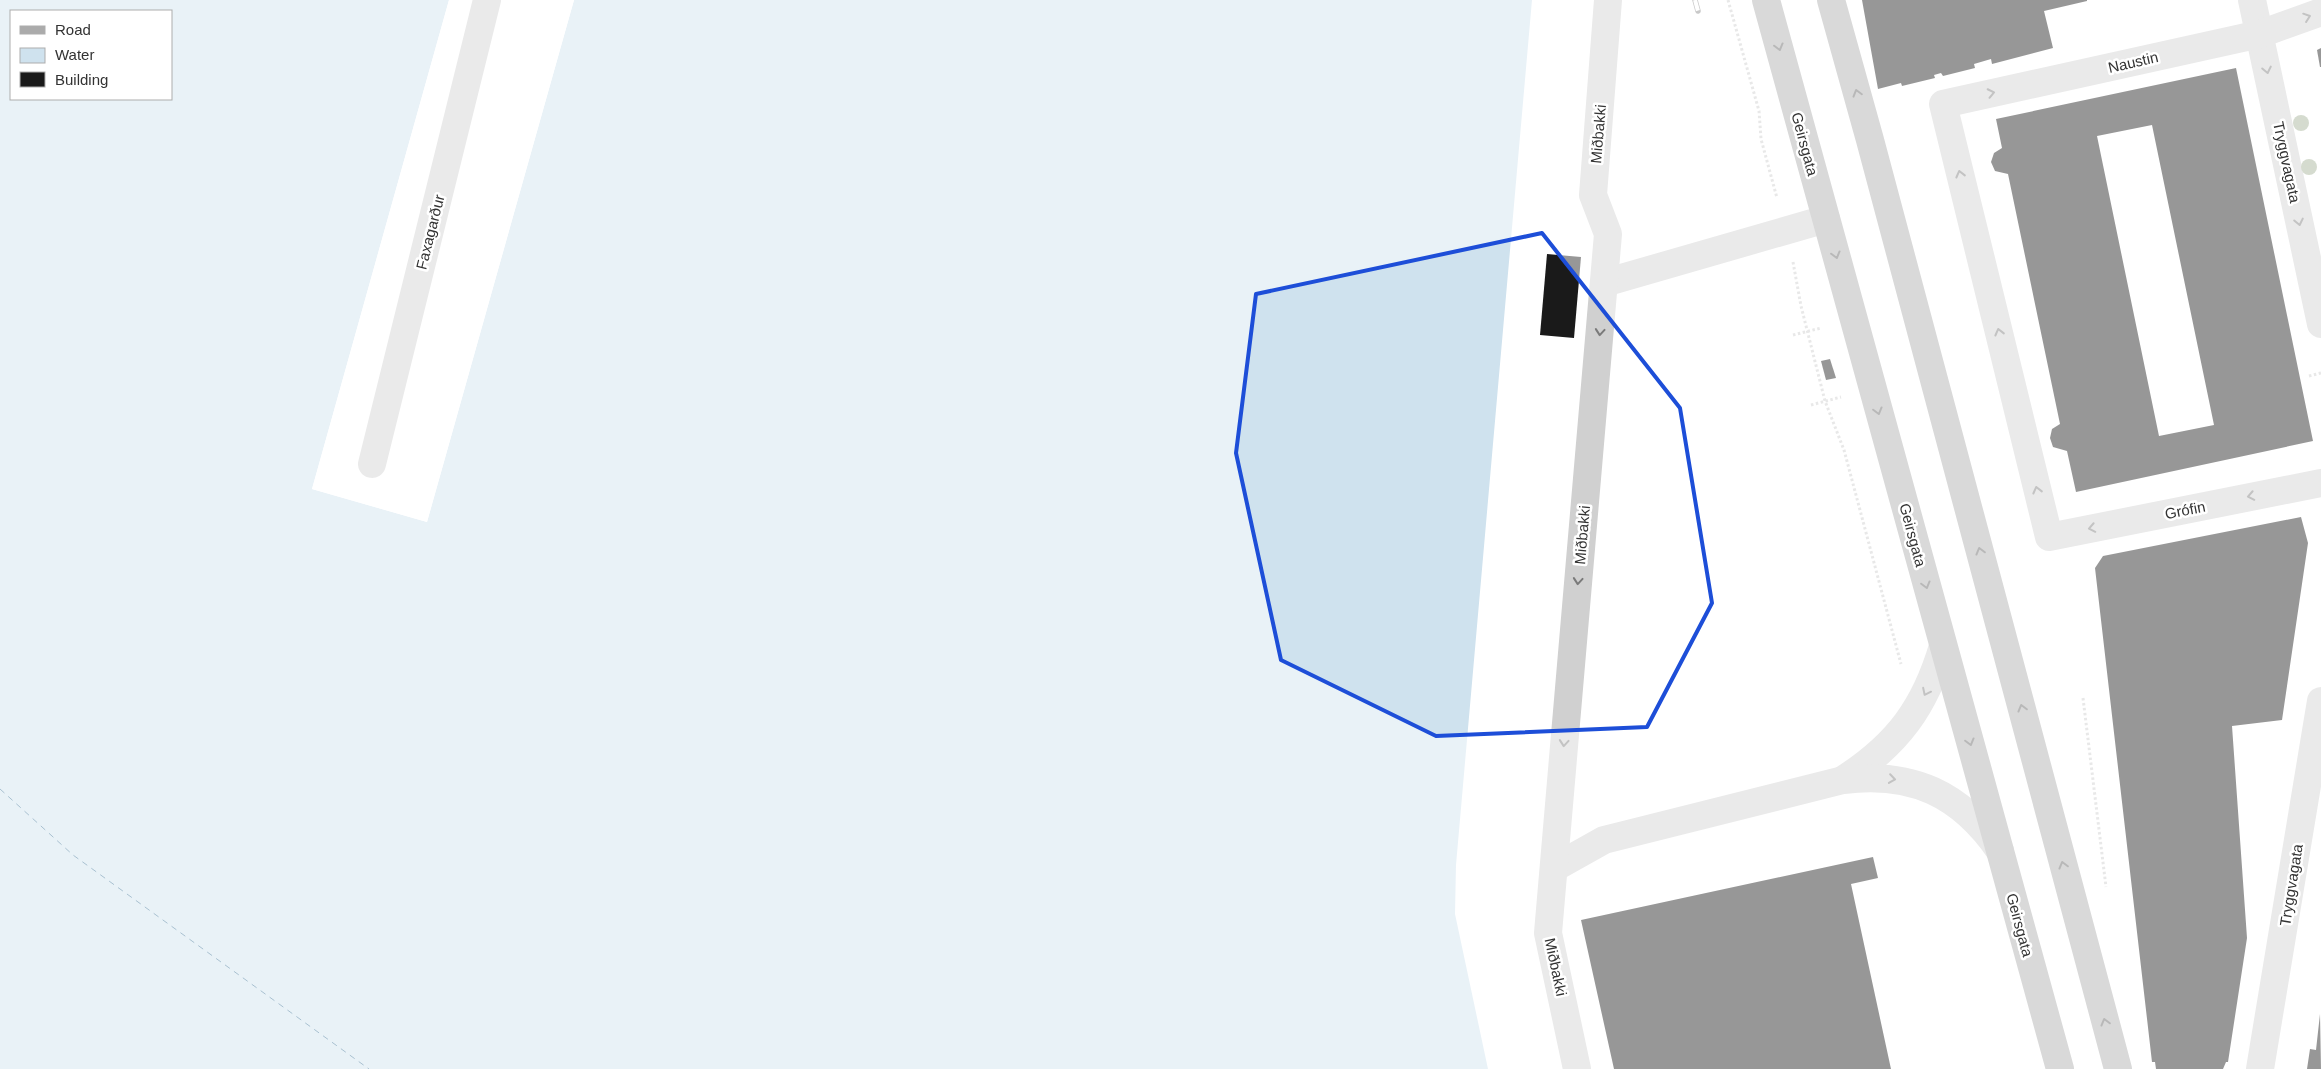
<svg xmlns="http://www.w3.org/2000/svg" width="2321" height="1069" viewBox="0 0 2321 1069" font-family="Helvetica,sans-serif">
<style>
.water{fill:#cfe2ee;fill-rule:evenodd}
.pier{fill:#fff}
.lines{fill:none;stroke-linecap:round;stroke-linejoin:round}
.ferry{stroke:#3f7597;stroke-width:1;stroke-dasharray:6 5;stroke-linecap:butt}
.building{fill:#1a1a1a;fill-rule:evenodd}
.path{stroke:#cdcdcd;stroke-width:3;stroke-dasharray:2.5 2.5;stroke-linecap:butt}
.minor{stroke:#d0d0d0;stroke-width:28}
.major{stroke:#ababab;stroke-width:28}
.rail-casing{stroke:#888;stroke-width:5.5}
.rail{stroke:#fff;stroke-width:4;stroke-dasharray:11;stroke-linecap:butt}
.tree{fill:#a2b095}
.oneway{stroke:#7a7a7a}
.oneway2{stroke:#636363}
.marked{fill:none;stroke:#1d4ed8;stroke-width:4;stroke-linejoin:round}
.labels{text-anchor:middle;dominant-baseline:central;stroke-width:5;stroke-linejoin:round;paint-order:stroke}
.street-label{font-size:15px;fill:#333;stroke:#fff}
</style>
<rect width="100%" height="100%" fill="#fff"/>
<path class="water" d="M0 0H449L312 489 427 522 574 0H1532L1456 865 1455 914 1488 1069H0ZM11 11H171V99H11Z"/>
<polygon class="pier" points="449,0 451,1 315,487 426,519 572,0 574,0 427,522 312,489"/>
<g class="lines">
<polyline class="ferry" points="0,789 73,855 369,1069"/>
</g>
<g class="building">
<polygon points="1862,0 2087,0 2087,1 2044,11 2053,48 1992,64 1991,59 1974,64 1975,68 1943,76 1941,73 1934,75 1935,78 1902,86 1901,83 1878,89"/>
<polygon points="2321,48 2321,67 2320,67 2317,50"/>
<path d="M2236 68 2313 441 2076 492 2067 451 2053 447 2050 438 2052 429 2060 424 2008 174 1995 171 1991 162 1994 153 2002 148 1996 119ZM2152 125 2214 425 2159 436 2097 136Z"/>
<polygon points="1547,254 1581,257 1574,338 1540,335"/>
<polygon points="1830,359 1836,378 1826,380 1821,361"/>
<polygon points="2301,517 2308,543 2282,720 2232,726 2247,938 2228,1062 2226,1062 2223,1069 2156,1069 2155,1062 2152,1062 2095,568 2103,556"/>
<polygon points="1873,857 1878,878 1851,884 1891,1069 1614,1069 1581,920"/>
<polygon points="2320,1014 2321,1069 2307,1069 2310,1049 2316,1050"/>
</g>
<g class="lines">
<g class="path">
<polyline points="1728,0 1759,111 1761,139 1777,198"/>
<polyline points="1793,262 1801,306 1825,401 1844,450 1901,664"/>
<polyline points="1793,335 1821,328"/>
<polyline points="2309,376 2321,373"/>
<polyline points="1811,405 1841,397"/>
<polyline points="2083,698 2106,887"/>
</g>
<g class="minor">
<polyline points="2252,0 2321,324"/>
<polyline points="2321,12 2260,34 1943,104 2049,537 2321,483"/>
<polyline points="1604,283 1826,219"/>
<polyline points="372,464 487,0"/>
<path d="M1844 779C1898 744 1925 707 1943 646"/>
<path d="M1554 868 1604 840 1843 780C1912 771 1961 794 2000 851"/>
<polyline points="1577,1069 1548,933 1608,234 1593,195 1608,0"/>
<polyline points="2260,1069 2321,701"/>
</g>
<g class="major">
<polyline points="1766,0 2060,1069"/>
<polyline points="1831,0 1870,140 2118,1069"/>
</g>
<defs>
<polyline id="rail" points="1695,0 1698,11"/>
</defs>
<use href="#rail" class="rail-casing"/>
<use href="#rail" class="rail"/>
</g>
<g class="tree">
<circle cx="2301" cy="123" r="8"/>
<circle cx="2309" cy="167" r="8"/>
</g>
<defs><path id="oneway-chevron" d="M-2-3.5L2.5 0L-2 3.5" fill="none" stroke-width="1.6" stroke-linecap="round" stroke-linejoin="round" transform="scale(1.25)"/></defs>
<g class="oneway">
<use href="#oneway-chevron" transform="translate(2307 17) rotate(-19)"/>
<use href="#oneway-chevron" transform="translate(2267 70) rotate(78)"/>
<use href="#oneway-chevron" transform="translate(1991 93) rotate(-12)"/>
<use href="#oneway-chevron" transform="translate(1960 174) rotate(-104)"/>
<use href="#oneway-chevron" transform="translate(2299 222) rotate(78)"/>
<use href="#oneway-chevron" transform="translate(1600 332) rotate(95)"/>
<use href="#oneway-chevron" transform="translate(1999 332) rotate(-104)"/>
<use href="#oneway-chevron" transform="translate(2037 490) rotate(-104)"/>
<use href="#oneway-chevron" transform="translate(2251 496) rotate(169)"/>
<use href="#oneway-chevron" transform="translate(2092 528) rotate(169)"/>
<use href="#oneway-chevron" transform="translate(1578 581) rotate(95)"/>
<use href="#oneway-chevron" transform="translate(1926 692) rotate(116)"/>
<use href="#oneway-chevron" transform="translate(1564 743) rotate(95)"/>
<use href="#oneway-chevron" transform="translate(1892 779) rotate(8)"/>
</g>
<g class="oneway2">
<use href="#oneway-chevron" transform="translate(1779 47) rotate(75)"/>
<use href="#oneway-chevron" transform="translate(1857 93) rotate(-106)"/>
<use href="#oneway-chevron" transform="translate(1836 255) rotate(75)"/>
<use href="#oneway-chevron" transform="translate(1878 411) rotate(75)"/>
<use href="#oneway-chevron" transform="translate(1980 551) rotate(-105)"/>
<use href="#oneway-chevron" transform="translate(1926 585) rotate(75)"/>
<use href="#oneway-chevron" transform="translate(2022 708) rotate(-105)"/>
<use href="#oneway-chevron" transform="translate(1970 742) rotate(75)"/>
<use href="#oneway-chevron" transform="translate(2063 865) rotate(-105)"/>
<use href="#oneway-chevron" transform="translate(2105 1022) rotate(-105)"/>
</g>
<path d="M0 0H2321V1069H0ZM1542 233 1680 408 1712 603 1647 727 1436 736 1281 660 1236 453 1256 294Z" fill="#fff" fill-opacity=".55" fill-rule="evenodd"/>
<path class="marked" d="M1542 233 1680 408 1712 603 1647 727 1436 736 1281 660 1236 453 1256 294Z"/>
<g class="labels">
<g class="street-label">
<text transform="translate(2133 62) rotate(-13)">Naustin</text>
<text transform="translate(1598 134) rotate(-85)">Miðbakki</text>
<text transform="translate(1805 144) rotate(75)">Geirsgata</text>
<text transform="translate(2287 162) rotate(78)">Tryggvagata</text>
<text transform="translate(430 232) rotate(-76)">Faxagarður</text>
<text transform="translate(2185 510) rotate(-11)">Grófin</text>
<text transform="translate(1582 535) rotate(-85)">Miðbakki</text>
<text transform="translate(1913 535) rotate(75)">Geirsgata</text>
<text transform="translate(2291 885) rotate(-81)">Tryggvagata</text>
<text transform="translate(2020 925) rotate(75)">Geirsgata</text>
<text transform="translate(1556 967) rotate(78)">Miðbakki</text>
</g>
</g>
<rect x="10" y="10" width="162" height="90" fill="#ffffff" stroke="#adadad"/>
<rect x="20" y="26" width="25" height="8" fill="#ababab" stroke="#adadad"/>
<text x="55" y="35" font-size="15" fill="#333333">Road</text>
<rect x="20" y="48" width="25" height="15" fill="#cfe2ee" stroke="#adadad"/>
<text x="55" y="60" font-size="15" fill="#333333">Water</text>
<rect x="20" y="72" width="25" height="15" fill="#1a1a1a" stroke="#adadad"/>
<text x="55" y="85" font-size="15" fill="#333333">Building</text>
</svg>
